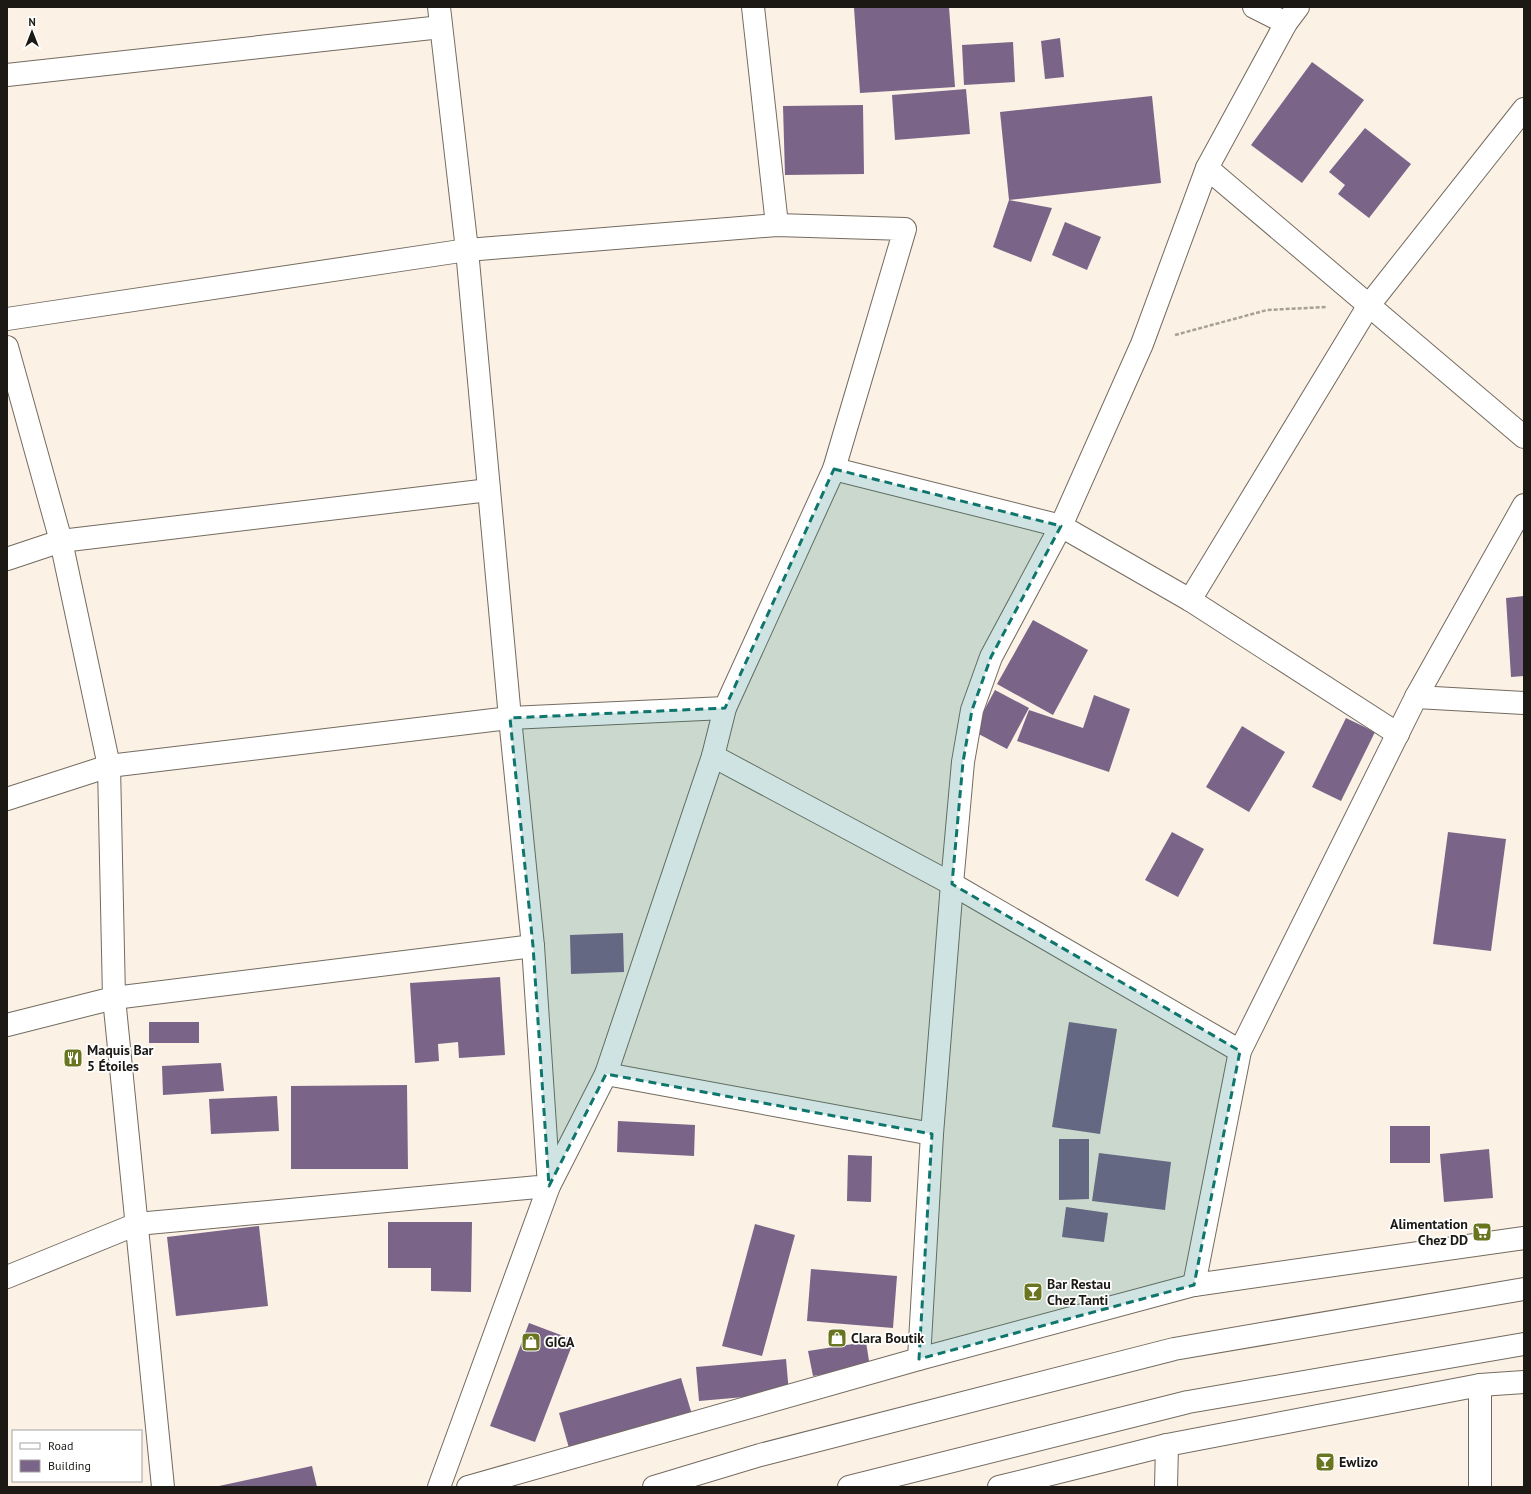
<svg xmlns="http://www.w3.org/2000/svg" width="1531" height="1494" viewBox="0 0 1531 1494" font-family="'PT Sans',sans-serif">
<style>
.building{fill:#7a6588}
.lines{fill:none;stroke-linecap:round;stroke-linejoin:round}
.street-casing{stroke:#746b60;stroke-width:24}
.highway-casing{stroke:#746b60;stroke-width:24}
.path{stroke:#a7a097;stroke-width:2.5;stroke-dasharray:4 2;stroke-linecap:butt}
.street{stroke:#fff;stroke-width:22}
.highway{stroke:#fff;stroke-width:22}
.marked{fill:#0f766e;fill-opacity:0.2;stroke:#0f766e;stroke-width:3;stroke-dasharray:8 5;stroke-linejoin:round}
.labels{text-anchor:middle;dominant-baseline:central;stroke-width:3.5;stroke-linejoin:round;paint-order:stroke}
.poi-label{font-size:14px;font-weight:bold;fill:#1c1915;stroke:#fff;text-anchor:start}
</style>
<rect width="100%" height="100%" fill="#fbf1e5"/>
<g class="building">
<polygon points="869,7 949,7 955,87 860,93 854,8"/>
<polygon points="1060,38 1064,77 1045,79 1041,41"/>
<polygon points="1013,42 1015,82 964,85 962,45"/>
<polygon points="1312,62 1364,100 1302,183 1251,145"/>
<polygon points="966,89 970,134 895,140 892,95"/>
<polygon points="1152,96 1161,183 1009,200 1052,208 1031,262 993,247 1009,200 1000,112"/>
<polygon points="863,105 864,174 785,175 783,106"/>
<polygon points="1365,128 1411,164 1369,218 1338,194 1345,185 1329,172"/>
<polygon points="1065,222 1101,237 1087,270 1052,255"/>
<polygon points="1524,596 1524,676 1511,677 1506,598"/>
<polygon points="1033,620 1088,650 1053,715 997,684"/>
<polygon points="995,690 1029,708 1007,749 973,731"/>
<polygon points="1094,695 1130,709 1109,772 1017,741 1029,710 1083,728"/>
<polygon points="1346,718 1375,732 1341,801 1312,787"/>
<polygon points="1242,726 1285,752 1249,812 1206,787"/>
<polygon points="1172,832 1204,849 1178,897 1145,880"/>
<polygon points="1448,832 1506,839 1491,951 1433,944"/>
<polygon points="623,933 624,972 571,974 570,935"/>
<polygon points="500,977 505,1055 459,1058 458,1042 438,1044 439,1061 415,1063 410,983"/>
<rect x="149" y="1022" width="50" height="21"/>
<polygon points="1069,1022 1117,1029 1100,1134 1052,1127"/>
<polygon points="221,1063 224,1091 163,1095 162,1066"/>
<polygon points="407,1085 408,1169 291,1169 291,1086"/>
<polygon points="277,1096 279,1131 211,1134 209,1099"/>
<polygon points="618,1121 695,1125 694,1156 617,1152"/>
<rect x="1390" y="1126" width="40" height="37"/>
<polygon points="1059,1139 1089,1139 1089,1199 1059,1200"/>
<polygon points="1489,1149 1493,1198 1444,1202 1440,1154"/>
<polygon points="1099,1153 1171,1162 1165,1210 1092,1201"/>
<polygon points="848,1155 872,1156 871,1202 847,1201"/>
<polygon points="1066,1207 1108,1213 1104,1242 1062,1237"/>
<polygon points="388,1222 472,1222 471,1292 431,1291 431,1268 388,1268"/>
<polygon points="755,1224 795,1235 762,1356 722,1346"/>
<polygon points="259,1226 268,1306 176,1316 167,1237"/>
<polygon points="811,1269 897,1276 893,1328 807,1321"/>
<polygon points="529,1323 574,1340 535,1442 490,1426"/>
<polygon points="866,1342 870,1367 813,1376 808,1351"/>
<polygon points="786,1359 789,1393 699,1401 696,1367"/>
<polygon points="681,1378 694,1421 571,1455 559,1413"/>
<polygon points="312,1466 317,1487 219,1487 219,1486"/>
</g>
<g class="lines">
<defs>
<g id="street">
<polyline points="753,7 777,225"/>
<polyline points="1254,7 1286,23"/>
<polyline points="7,75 441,27"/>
<polyline points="1207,168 1524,437"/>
<polyline points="7,319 467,250 777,225 905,229 834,469 725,708 713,756 606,1074 549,1186 439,1487"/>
<polyline points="7,347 61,541 109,766 114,998 163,1487"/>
<polyline points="834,469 1061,526 1190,600 1398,734"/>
<polyline points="7,559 61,541 489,490"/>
<polyline points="1190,600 1369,305 1524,109"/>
<polyline points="1416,697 1524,703"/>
<polyline points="713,756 952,884 1240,1051"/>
<polyline points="7,799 109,766 510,718 725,708"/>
<polyline points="7,1025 114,998 533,946"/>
<polyline points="606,1074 932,1134"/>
<polyline points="7,1277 137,1224 549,1186 533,946 510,718 467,250 439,7"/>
<polyline points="1194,1285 1240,1051 1416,697 1524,505"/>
<polyline points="919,1359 932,1134 952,884 963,762 972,710 991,657 1061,526 1142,344 1207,168 1286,23 1298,7"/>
<polyline points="468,1487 919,1359 1194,1285 1524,1238"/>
<polyline points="999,1487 1167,1445 1480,1385 1524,1382"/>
<polyline points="1166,1487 1167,1445"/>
<polyline points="1480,1487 1480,1385"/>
</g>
<g id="highway">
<polyline points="654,1487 760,1455 1174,1349 1524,1289"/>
<polyline points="849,1487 1188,1402 1524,1344"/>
</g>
</defs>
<use href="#street" class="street-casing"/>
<use href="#highway" class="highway-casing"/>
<polyline class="path" points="1175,335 1267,310 1327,307"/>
<use href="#street" class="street"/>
<use href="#highway" class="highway"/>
</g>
<path class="marked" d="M834 469 1061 526 991 657 972 710 963 762 952 884 1240 1051 1194 1285 919 1359 932 1134 606 1074 549 1186 533 946 510 718 725 708Z"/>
<defs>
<symbol id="restaurant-square" viewBox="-11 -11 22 22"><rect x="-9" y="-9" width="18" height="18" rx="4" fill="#6a7520" stroke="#fff"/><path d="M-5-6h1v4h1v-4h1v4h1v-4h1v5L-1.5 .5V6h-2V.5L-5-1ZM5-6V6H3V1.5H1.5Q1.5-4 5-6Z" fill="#fff"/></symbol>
<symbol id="supermarket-square" viewBox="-11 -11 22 22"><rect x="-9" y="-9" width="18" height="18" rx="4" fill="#6a7520" stroke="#fff"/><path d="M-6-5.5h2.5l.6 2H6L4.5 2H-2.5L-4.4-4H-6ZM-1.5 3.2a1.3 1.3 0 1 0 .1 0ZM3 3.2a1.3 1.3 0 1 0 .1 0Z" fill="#fff"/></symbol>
<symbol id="bar-square" viewBox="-11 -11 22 22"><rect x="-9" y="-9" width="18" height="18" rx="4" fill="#6a7520" stroke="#fff"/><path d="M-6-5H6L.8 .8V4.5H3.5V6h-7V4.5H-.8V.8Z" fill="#fff"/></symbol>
<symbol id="shop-square" viewBox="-11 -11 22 22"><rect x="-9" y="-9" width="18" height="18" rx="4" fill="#6a7520" stroke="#fff"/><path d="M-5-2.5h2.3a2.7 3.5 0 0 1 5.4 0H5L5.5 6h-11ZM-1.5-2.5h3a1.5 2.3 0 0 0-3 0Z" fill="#fff"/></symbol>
</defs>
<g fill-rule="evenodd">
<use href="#restaurant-square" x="62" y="1047" width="22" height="22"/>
<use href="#supermarket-square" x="1471" y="1221" width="22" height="22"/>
<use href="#bar-square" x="1022" y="1281" width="22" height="22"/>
<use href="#shop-square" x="826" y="1327" width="22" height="22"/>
<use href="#shop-square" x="520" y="1331" width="22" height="22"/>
<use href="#bar-square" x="1314" y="1451" width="22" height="22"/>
</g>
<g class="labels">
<g class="poi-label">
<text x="87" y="1050">Maquis Bar<tspan x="87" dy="16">5 Étoiles</tspan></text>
<text x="1468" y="1224" text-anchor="end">Alimentation<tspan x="1468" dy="16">Chez DD</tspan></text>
<text x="1047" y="1284">Bar Restau<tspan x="1047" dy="16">Chez Tanti</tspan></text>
<text x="851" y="1338">Clara Boutik</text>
<text x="545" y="1342">GIGA</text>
<text x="1339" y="1462">Ewlizo</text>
</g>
</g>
<rect width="1531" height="1494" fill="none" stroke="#1c1915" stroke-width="16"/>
<rect x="12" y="1430" width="130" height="52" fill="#ffffff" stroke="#a4a3a1"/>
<rect x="20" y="1443" width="20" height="6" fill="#ffffff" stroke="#a4a3a1"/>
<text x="48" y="1450" font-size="12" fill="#1c1915">Road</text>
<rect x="20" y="1460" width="20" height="12" fill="#7a6588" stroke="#a4a3a1"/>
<text x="48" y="1470" font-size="12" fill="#1c1915">Building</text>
<g transform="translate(32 32)" stroke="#ffffff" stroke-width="3" paint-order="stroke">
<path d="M0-3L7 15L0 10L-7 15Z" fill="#1c1915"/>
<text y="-6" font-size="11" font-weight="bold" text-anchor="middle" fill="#1c1915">N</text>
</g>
</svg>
